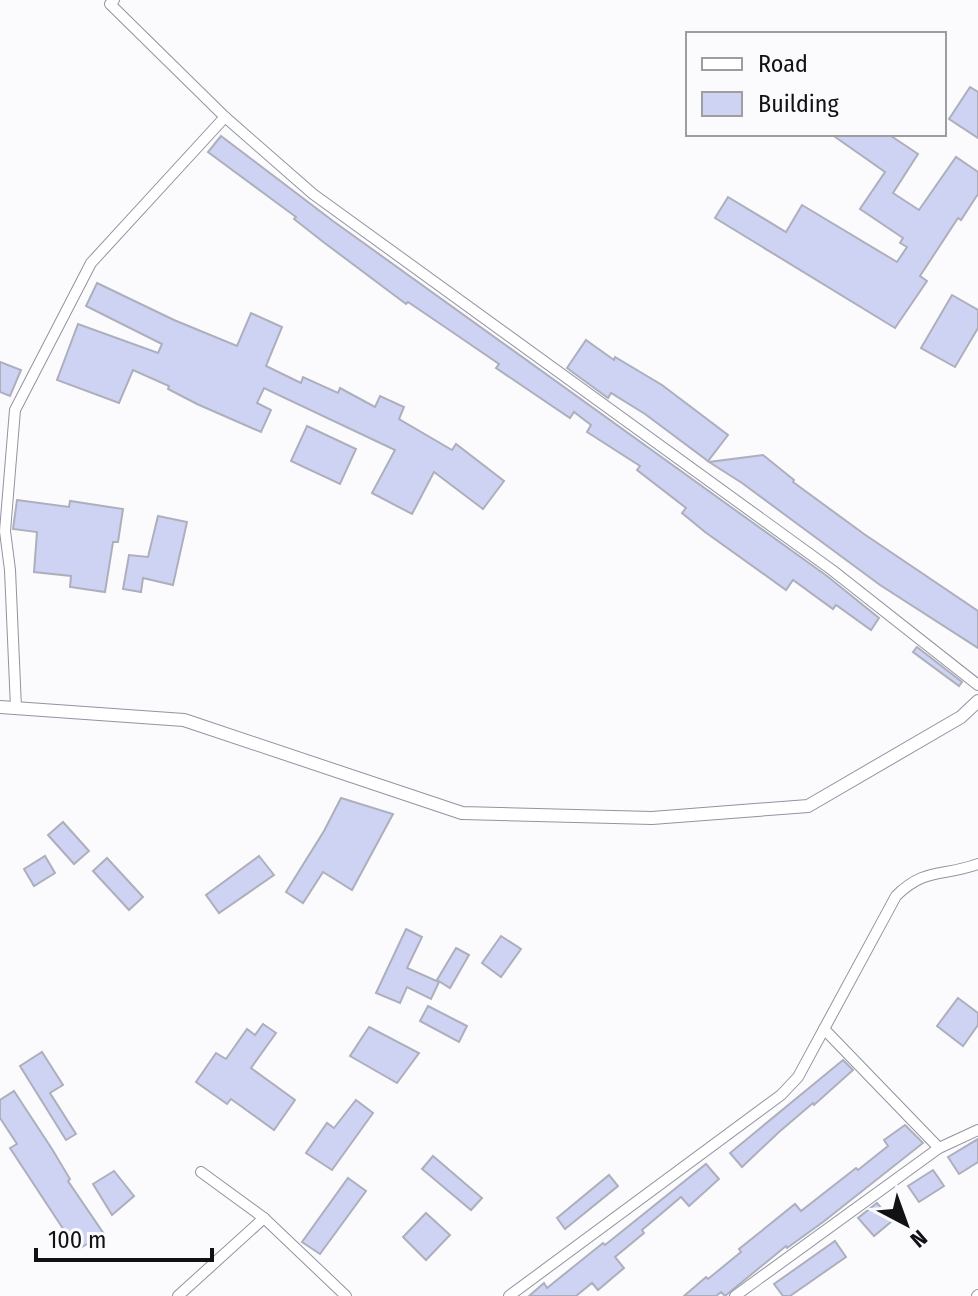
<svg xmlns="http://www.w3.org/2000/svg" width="978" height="1296" viewBox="0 0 978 1296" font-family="'Fira Sans Condensed',sans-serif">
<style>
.building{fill:#ced3f3;stroke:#adafbc;stroke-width:2}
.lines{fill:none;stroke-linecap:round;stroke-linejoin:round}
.minor-casing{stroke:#91939f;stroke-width:12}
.tertiary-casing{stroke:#91939f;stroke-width:14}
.minor{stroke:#fff;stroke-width:10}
.tertiary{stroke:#fff;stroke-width:12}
</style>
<rect width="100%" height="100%" fill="#fbfbfe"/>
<g class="building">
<polygon points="970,87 978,92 978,138 949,119"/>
<polygon points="831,134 888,134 918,154 893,193 919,210 956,157 978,172 978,194 961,220 958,218 920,276 927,281 895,328 715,218 728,197 786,232 802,205 897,262 907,247 900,243 903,238 860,209 885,172"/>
<polygon points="221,136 333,221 827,576 879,618 871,630 836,605 833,609 793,580 786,590 705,532 682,513 686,508 637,470 640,466 587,432 591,425 574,412 570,418 496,368 499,364 442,325 408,302 406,304 322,241 294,219 296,217 208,152"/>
<polygon points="97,283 174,320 237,346 251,313 282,327 266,366 301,383 303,377 338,393 340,388 375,407 380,396 404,407 399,419 452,450 456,444 504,481 483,509 434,472 412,514 372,493 395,450 264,388 257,403 271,410 261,432 197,404 168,389 169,386 133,370 119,403 57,380 78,324 158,353 162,344 86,306"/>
<polygon points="952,295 978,310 978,328 955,367 921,348"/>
<polygon points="586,340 614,360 615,357 662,385 728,435 708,461 645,414 611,393 608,398 567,368"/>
<polygon points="0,362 21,370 10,396 0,392"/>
<polygon points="307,426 356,449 340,484 291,461"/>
<polygon points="763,455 794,480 793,482 864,534 978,611 978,648 880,585 742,483 709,462"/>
<polygon points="17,500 69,507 70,501 123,509 118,542 113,542 105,592 70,587 71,576 34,572 37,532 13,529"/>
<polygon points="158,516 187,522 173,585 143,578 141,592 123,589 129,555 148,557"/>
<polygon points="917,647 962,682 959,686 913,652"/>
<polygon points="341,798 393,814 352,890 323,872 303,903 286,892 324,831"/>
<polygon points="63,822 89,851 74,864 48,835"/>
<polygon points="45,856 55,873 34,886 24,869"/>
<polygon points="259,856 274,875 219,913 206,895"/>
<polygon points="107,858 143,897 129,910 93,871"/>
<polygon points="406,929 422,937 407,968 439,982 431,999 407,987 400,1003 376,993"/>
<polygon points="501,936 521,949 501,977 482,963"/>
<polygon points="456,948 469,955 450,988 437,980"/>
<polygon points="958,998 978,1013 978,1025 963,1046 937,1026"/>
<polygon points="428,1006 467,1026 459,1042 420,1021"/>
<polygon points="263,1024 276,1033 251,1068 295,1100 274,1130 231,1099 227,1104 196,1082 216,1053 226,1059 247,1029 255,1035"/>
<polygon points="369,1027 419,1053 397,1083 350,1056"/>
<polygon points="42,1052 63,1085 50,1093 76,1134 66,1140 20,1066"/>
<polygon points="843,1060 853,1070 814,1105 813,1103 779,1132 742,1167 730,1153"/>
<polygon points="14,1091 52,1149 70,1179 68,1181 104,1234 77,1250 10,1148 17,1144 0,1118 0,1100"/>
<polygon points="356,1100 373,1113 332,1170 306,1153 327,1123 334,1128"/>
<polygon points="905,1125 923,1143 823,1222 787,1248 786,1246 725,1296 721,1292 716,1296 684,1296 706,1277 708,1279 741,1252 739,1249 795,1204 801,1211 856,1168 858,1170 888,1146 884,1140"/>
<polygon points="978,1139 978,1162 959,1174 948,1157"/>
<polygon points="433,1156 482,1198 471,1210 422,1169"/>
<polygon points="706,1164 719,1179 689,1206 681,1197 642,1230 644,1233 615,1257 624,1268 598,1290 592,1283 576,1296 529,1296 544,1283 547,1288 603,1243 605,1245"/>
<polygon points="933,1170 944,1186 919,1202 908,1186"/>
<polygon points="114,1171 134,1196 112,1215 93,1184"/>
<polygon points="609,1175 618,1186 565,1229 557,1218"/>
<polygon points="348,1178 366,1191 320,1254 302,1242"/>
<polygon points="877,1203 892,1221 874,1236 858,1218"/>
<polygon points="426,1213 450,1235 426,1260 403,1237"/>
<polygon points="835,1241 846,1257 790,1296 783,1296 774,1284"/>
</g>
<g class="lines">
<defs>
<g id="minor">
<polyline points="114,0 110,4 225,117 313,194 832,570 978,685"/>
<polyline points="16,708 10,570 5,531 15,410 91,263 225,117"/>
<polyline points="824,1029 939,1148 978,1130"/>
<polyline points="201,1172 264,1218 346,1296"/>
<polyline points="178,1296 264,1218"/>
<path d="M509 1296 781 1095 798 1077 896 896C925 867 943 877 978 864"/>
<polyline points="735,1296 939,1148"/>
<polyline points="977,1296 978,1295"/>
</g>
<polyline id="tertiary" points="0,707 184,720 462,813 652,818 808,806 961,717 978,701"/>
</defs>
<use href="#minor" class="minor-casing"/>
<use href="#tertiary" class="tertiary-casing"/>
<use href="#minor" class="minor"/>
<use href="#tertiary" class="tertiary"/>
</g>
<rect x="686" y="32" width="260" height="104" fill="#fbfbfe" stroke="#9d9ea1" stroke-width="2"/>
<rect x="702" y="58" width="40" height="12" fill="#ffffff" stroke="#9d9ea1" stroke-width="2"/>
<text x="758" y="72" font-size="24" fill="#111216">Road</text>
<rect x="702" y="92" width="40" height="24" fill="#ced3f3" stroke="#9d9ea1" stroke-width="2"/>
<text x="758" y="112" font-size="24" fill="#111216">Building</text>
<g transform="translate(906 1224) rotate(139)" stroke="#fbfbfe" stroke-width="6" paint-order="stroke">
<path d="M0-6L14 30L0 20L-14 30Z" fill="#111216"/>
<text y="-12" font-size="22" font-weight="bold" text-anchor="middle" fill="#111216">N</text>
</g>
<path d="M36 1248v12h176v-12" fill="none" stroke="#111216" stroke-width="4"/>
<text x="48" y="1248" font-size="24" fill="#111216" stroke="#fbfbfe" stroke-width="6" paint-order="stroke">100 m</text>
</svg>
